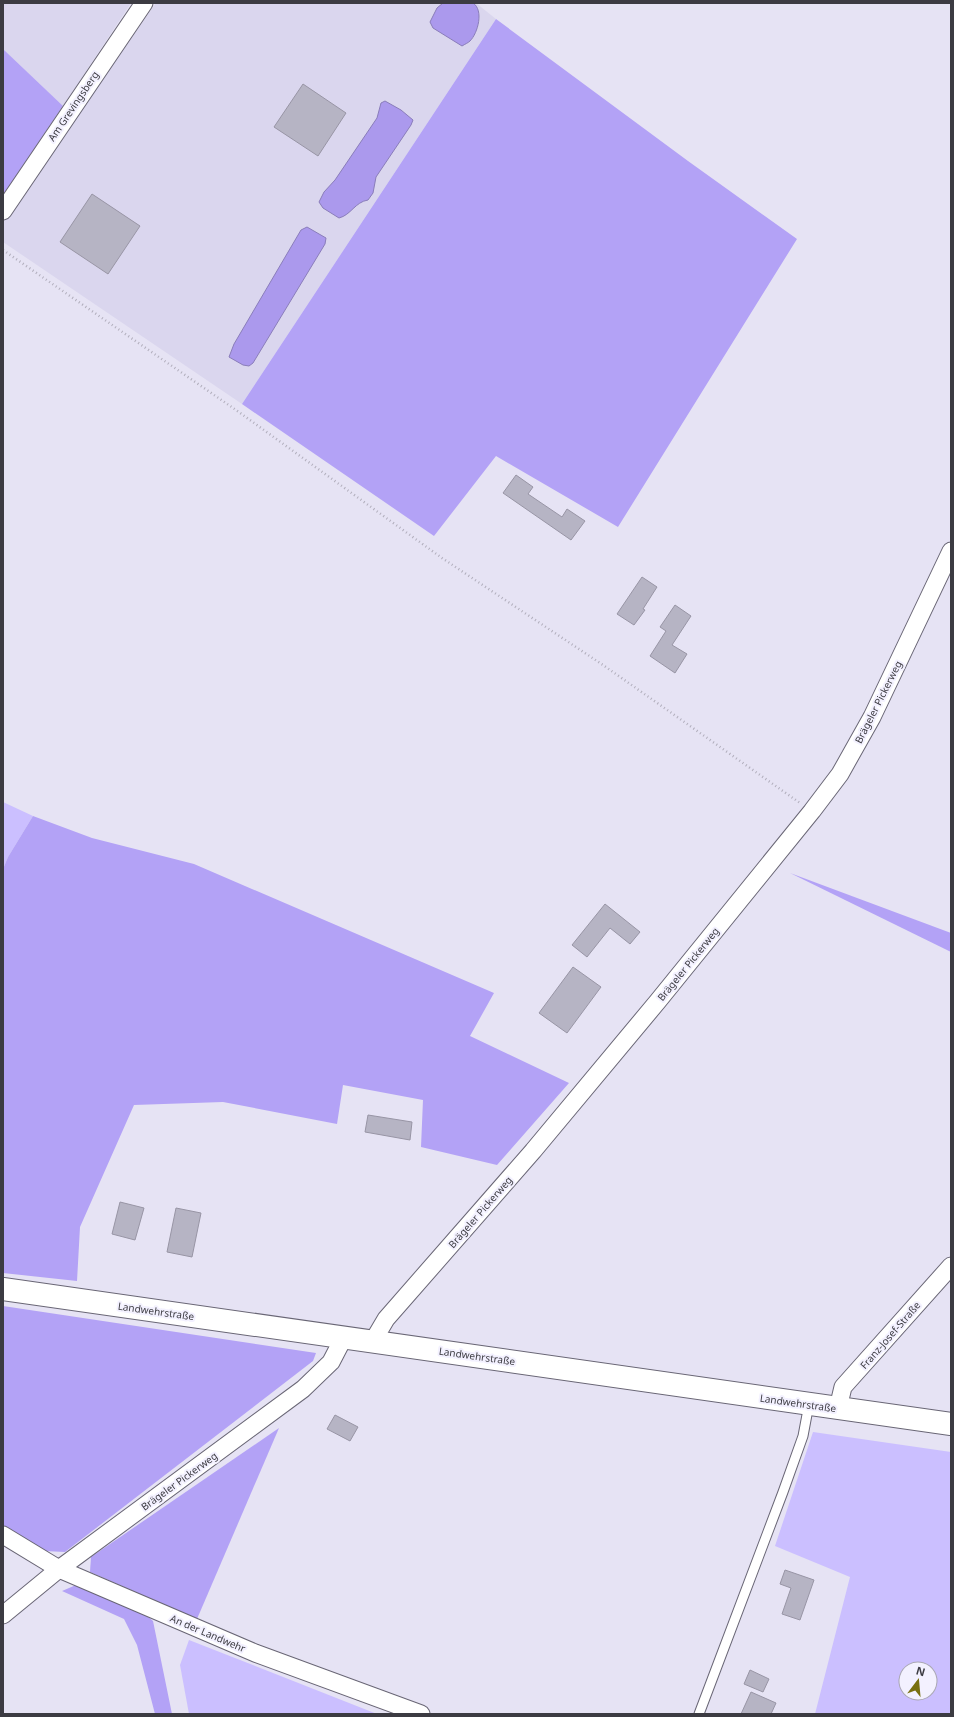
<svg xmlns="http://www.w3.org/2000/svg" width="954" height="1717" viewBox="0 0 954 1717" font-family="'Noto Sans',sans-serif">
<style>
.built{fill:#dad6ee}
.green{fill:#cbbfff;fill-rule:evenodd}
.forest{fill:#b3a2f6}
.water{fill:#ab99ed;stroke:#8a7dba}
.building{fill:#b6b4c4;stroke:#9895a5}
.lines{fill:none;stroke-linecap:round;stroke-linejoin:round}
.lane-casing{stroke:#696675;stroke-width:11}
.street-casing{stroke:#696675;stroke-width:19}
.secondary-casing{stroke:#696675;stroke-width:24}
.path{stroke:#b1aebc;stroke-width:2.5;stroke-dasharray:1 3;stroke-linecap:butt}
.lane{stroke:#fff;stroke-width:9}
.street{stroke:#fff;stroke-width:17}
.secondary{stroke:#fff;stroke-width:22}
.labels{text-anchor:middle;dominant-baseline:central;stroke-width:4;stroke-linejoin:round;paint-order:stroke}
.street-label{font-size:10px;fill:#3c3b42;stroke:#f3f1ff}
</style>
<rect width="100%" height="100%" fill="#e6e3f4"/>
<g class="built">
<polygon points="3,3 131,3 63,106 3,49"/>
<polygon points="156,3 476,3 496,19 242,404 3,242 3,222"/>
</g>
<g class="green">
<polygon points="3,802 33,816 8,857 3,869"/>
<path d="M813 1432 951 1452V1714H815L850 1577 775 1546ZM906 1669H930V1693H906Z"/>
<polygon points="189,1640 377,1714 189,1714 180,1665"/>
</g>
<g class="forest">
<polygon points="496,19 688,161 797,239 618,527 496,456 434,536 242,404"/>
<polygon points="3,49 63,106 3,195"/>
<polygon points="33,816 92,838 194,864 494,993 470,1036 569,1083 497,1165 421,1147 423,1100 343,1085 337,1124 223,1102 134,1105 80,1227 77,1281 3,1273 3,869 8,857"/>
<polygon points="790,873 951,933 951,952"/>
<polygon points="3,1306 316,1353 313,1361 65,1552 44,1551 3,1526"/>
<polygon points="279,1428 197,1619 90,1572 91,1557"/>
<polygon points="76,1585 140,1610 153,1621 172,1714 155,1714 137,1645 124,1619 62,1591"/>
</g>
<g class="water">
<path d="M443 3H473C484 10 478 33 470 41 468 43 465 44 462 46L433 28 430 22 437 8Z"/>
<path d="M385 101 401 110 413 120 411 125 376 177 373 193 368 200C355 202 351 215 339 218L323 208 319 202 324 192 335 180 377 118 381 103Z"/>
<polygon points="307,227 326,238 325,244 253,363 249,366 243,365 229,357 234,344 301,230"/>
</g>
<g class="building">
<polygon points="303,84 346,113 318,156 274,127"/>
<polygon points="92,194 140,226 108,274 60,242"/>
<polygon points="516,475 533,487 528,494 562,517 567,509 585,521 571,540 503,493"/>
<polygon points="642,577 657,587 643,609 645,610 634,625 617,614"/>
<polygon points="675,605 691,616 672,645 687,654 675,673 650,656 666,631 660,627"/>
<polygon points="605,904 640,932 630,944 610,928 587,957 572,945"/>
<polygon points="573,967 601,987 567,1033 539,1013"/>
<polygon points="368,1115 412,1122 410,1140 365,1132"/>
<polygon points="120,1202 144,1208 135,1240 112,1234"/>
<polygon points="176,1208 201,1213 192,1257 167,1252"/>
<polygon points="335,1415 358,1427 350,1441 327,1429"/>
<polygon points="785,1570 814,1580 800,1620 782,1614 791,1588 780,1584"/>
<polygon points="750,1670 769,1679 763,1692 744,1684"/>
<polygon points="751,1692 776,1703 771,1714 741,1714"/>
</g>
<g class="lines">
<defs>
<polyline id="lane" points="699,1714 783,1492 803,1436 809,1404"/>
<g id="street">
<polyline points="3,211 144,3"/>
<polyline points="373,1341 386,1319 533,1151 658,1001 812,811 840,774 872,717 951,551"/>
<polyline points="838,1408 843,1387 951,1266"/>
<polyline points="3,1535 59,1569 255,1653 421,1714"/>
<polyline points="3,1615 59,1569 303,1389 331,1362 344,1337"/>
</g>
<polyline id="secondary" points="3,1289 951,1424"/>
</defs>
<use href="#lane" class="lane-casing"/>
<use href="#street" class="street-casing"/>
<use href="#secondary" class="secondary-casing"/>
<polyline class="path" points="3,250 236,410 442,558 603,665 800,803"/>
<use href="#lane" class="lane"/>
<use href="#street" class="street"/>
<use href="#secondary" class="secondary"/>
</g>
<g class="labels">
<g class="street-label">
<text transform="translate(73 106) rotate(-56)">Am Grevingsberg</text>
<text transform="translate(878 702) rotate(-63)">Brägeler Pickerweg</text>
<text transform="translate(688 964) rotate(-51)">Brägeler Pickerweg</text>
<text transform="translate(480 1212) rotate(-49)">Brägeler Pickerweg</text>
<text transform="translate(156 1311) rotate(8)">Landwehrstraße</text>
<text transform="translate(890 1335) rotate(-49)">Franz-Josef-Straße</text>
<text transform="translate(477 1356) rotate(8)">Landwehrstraße</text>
<text transform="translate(798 1403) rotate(8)">Landwehrstraße</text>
<text transform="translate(179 1481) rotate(-36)">Brägeler Pickerweg</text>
<text transform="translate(208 1633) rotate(23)">An der Landwehr</text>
</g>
</g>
<rect width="954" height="1717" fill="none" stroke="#3c3b42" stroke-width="8"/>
<g transform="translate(918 1681) rotate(16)"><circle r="19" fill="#f3f1ff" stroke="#aaa8b3"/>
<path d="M0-3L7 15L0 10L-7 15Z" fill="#786f0f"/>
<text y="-6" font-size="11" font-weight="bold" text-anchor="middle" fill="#3c3b42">N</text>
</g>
</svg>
